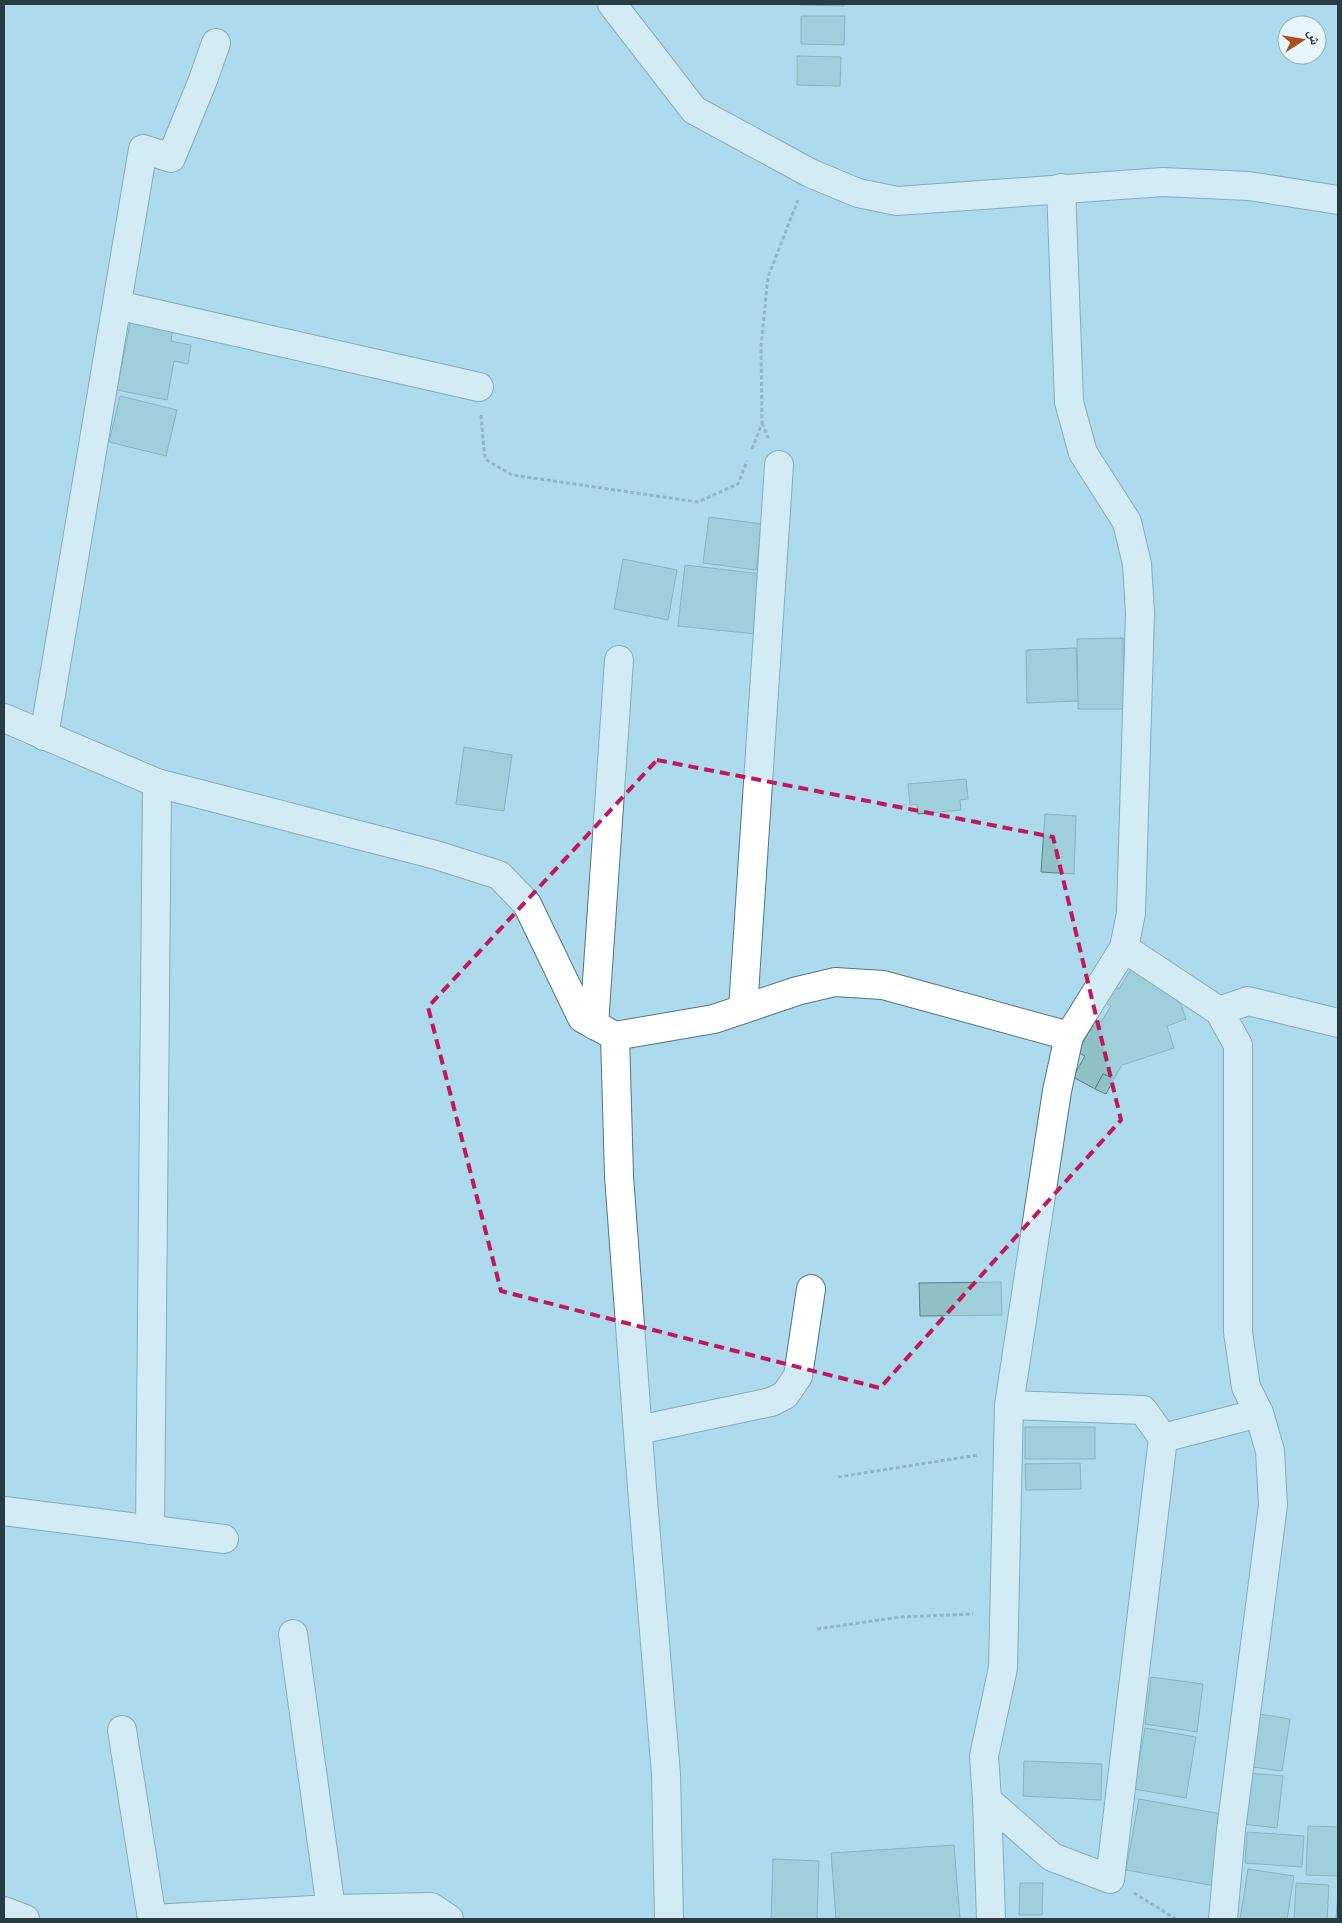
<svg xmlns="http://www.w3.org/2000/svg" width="1342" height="1923" viewBox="0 0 1342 1923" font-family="'PT Sans','Noto Naskh Arabic',sans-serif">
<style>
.building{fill:#8fc1c7;stroke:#538489}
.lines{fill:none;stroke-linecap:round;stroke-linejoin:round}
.minor-casing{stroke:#4d7787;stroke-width:30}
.major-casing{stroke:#4d7787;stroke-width:30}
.path{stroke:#6d8d9a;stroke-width:3;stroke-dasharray:4 2.5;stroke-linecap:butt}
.minor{stroke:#fff;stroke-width:28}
.major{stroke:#fff;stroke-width:28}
.marked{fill:none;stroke:#c2185b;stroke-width:4;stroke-dasharray:10 6;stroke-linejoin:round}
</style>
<rect width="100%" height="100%" fill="#aedaed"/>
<g class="building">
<polygon points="800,4 844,4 844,6 800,5"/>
<polygon points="801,16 845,16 844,45 801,44"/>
<polygon points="797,56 841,57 840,86 797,85"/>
<polygon points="132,313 174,321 171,341 191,345 188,364 174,361 167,400 117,390"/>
<polygon points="120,396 177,410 166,456 109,442"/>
<polygon points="709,517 762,524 756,570 703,563"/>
<polygon points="623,559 677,570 668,620 614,609"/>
<polygon points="685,565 762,574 756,634 678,626"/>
<polygon points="1123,638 1124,709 1078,709 1077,639"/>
<polygon points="1076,648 1078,701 1027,703 1026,650"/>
<polygon points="464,747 512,755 504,811 456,804"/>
<polygon points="966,779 968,799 960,800 961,810 918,814 917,804 910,805 908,784"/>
<polygon points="1045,814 1076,816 1074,874 1041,872"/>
<polygon points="1131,969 1167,990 1181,1005 1186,1019 1167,1026 1174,1048 1122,1065 1114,1079 1103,1074 1095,1089 1073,1077 1085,1056 1077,1052 1096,1020 1101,1022 1111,1006 1104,1002 1114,986 1119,989"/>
<polygon points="1103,1074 1114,1079 1106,1094 1095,1089"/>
<polygon points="1001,1282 1002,1315 920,1316 919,1283"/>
<rect x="1025" y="1427" width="70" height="32"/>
<polygon points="1080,1463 1081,1489 1026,1490 1025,1464"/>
<polygon points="1151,1677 1203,1684 1197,1732 1145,1724"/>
<polygon points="1259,1714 1290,1719 1282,1771 1252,1767"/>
<polygon points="1145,1728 1196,1737 1186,1798 1134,1789"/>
<polygon points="1024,1761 1102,1764 1101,1800 1023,1796"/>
<polygon points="1248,1773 1283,1776 1277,1828 1242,1824"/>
<polygon points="1139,1799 1227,1815 1215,1886 1126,1870"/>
<polygon points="1308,1826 1338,1827 1338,1876 1306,1875"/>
<polygon points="1247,1832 1304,1836 1302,1867 1245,1863"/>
<polygon points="954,1845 960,1919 836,1919 831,1853"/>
<polygon points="773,1859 819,1861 817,1919 771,1919"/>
<polygon points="1248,1869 1294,1876 1287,1919 1240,1919"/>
<polygon points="1020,1883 1043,1883 1042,1915 1019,1915"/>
<polygon points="1296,1883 1329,1885 1327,1919 1294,1919"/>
<polygon points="1338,1893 1338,1919 1336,1919"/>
</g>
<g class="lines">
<defs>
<g id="minor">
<polyline points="612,4 694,110 810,173 858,193 897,201 1163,182 1249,186 1338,200"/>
<polyline points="117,305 479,387"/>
<polyline points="4,718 157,783 436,855 499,875 527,904 582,1018 615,1036 714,1019 797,991 835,982 883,985 1069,1036"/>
<polyline points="44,736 143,149 171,158 203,80 216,43"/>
<polyline points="1124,948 1219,1011 1238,1045 1238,1332 1246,1387 1259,1413 1270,1451 1273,1505 1231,1830 1223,1919"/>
<polyline points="743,1009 779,465"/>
<polyline points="1219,1011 1248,1001 1338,1023"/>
<polyline points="594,1025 619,660"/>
<polyline points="615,1036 619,1176 642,1488 666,1774 669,1919"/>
<polyline points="1009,1405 1143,1410 1163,1438 1259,1413"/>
<polyline points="638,1430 771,1402 785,1395 798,1376 811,1289"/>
<polyline points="4,1511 224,1539"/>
<polyline points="150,1530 157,783"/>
<polyline points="293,1634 331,1909"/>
<polyline points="122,1730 152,1919"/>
<polyline points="987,1800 1052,1857 1110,1879 1163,1438"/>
<polyline points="152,1919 331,1909 431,1907 449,1919"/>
<polyline points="991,1919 987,1800 984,1756 1003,1668 1009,1405 1057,1091 1069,1036 1124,948 1131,913 1140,613 1137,564 1127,522 1083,453 1069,402 1061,188"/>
</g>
<polyline id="major" points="4,1911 25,1919"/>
</defs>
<use href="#minor" class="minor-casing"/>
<use href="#major" class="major-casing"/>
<g class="path">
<polyline points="481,415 485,459 512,475 698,502 738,484 747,461"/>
<polyline points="762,423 768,438"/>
<polyline points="752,449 762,423 761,346 768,277 798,200"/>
<polyline points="838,1477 978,1455"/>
<polyline points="817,1629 900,1617 973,1614"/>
<polyline points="1134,1893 1176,1919"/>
</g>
<use href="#minor" class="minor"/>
<use href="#major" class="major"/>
</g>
<path d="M0 0H1342V1923H0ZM657 760 1053 837 1121 1120 880 1388 501 1291 428 1007Z" fill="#aedaed" fill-opacity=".55" fill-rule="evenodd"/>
<path class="marked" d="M657 760 1053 837 1121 1120 880 1388 501 1291 428 1007Z"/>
<rect width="1342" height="1923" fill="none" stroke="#2a3c43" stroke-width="10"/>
<g transform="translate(1302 40) rotate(78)"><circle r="24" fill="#e5f6fe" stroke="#9aacb3"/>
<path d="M0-4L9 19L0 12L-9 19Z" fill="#b14d16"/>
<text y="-8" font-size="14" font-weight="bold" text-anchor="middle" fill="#2a3c43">ش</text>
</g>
</svg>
